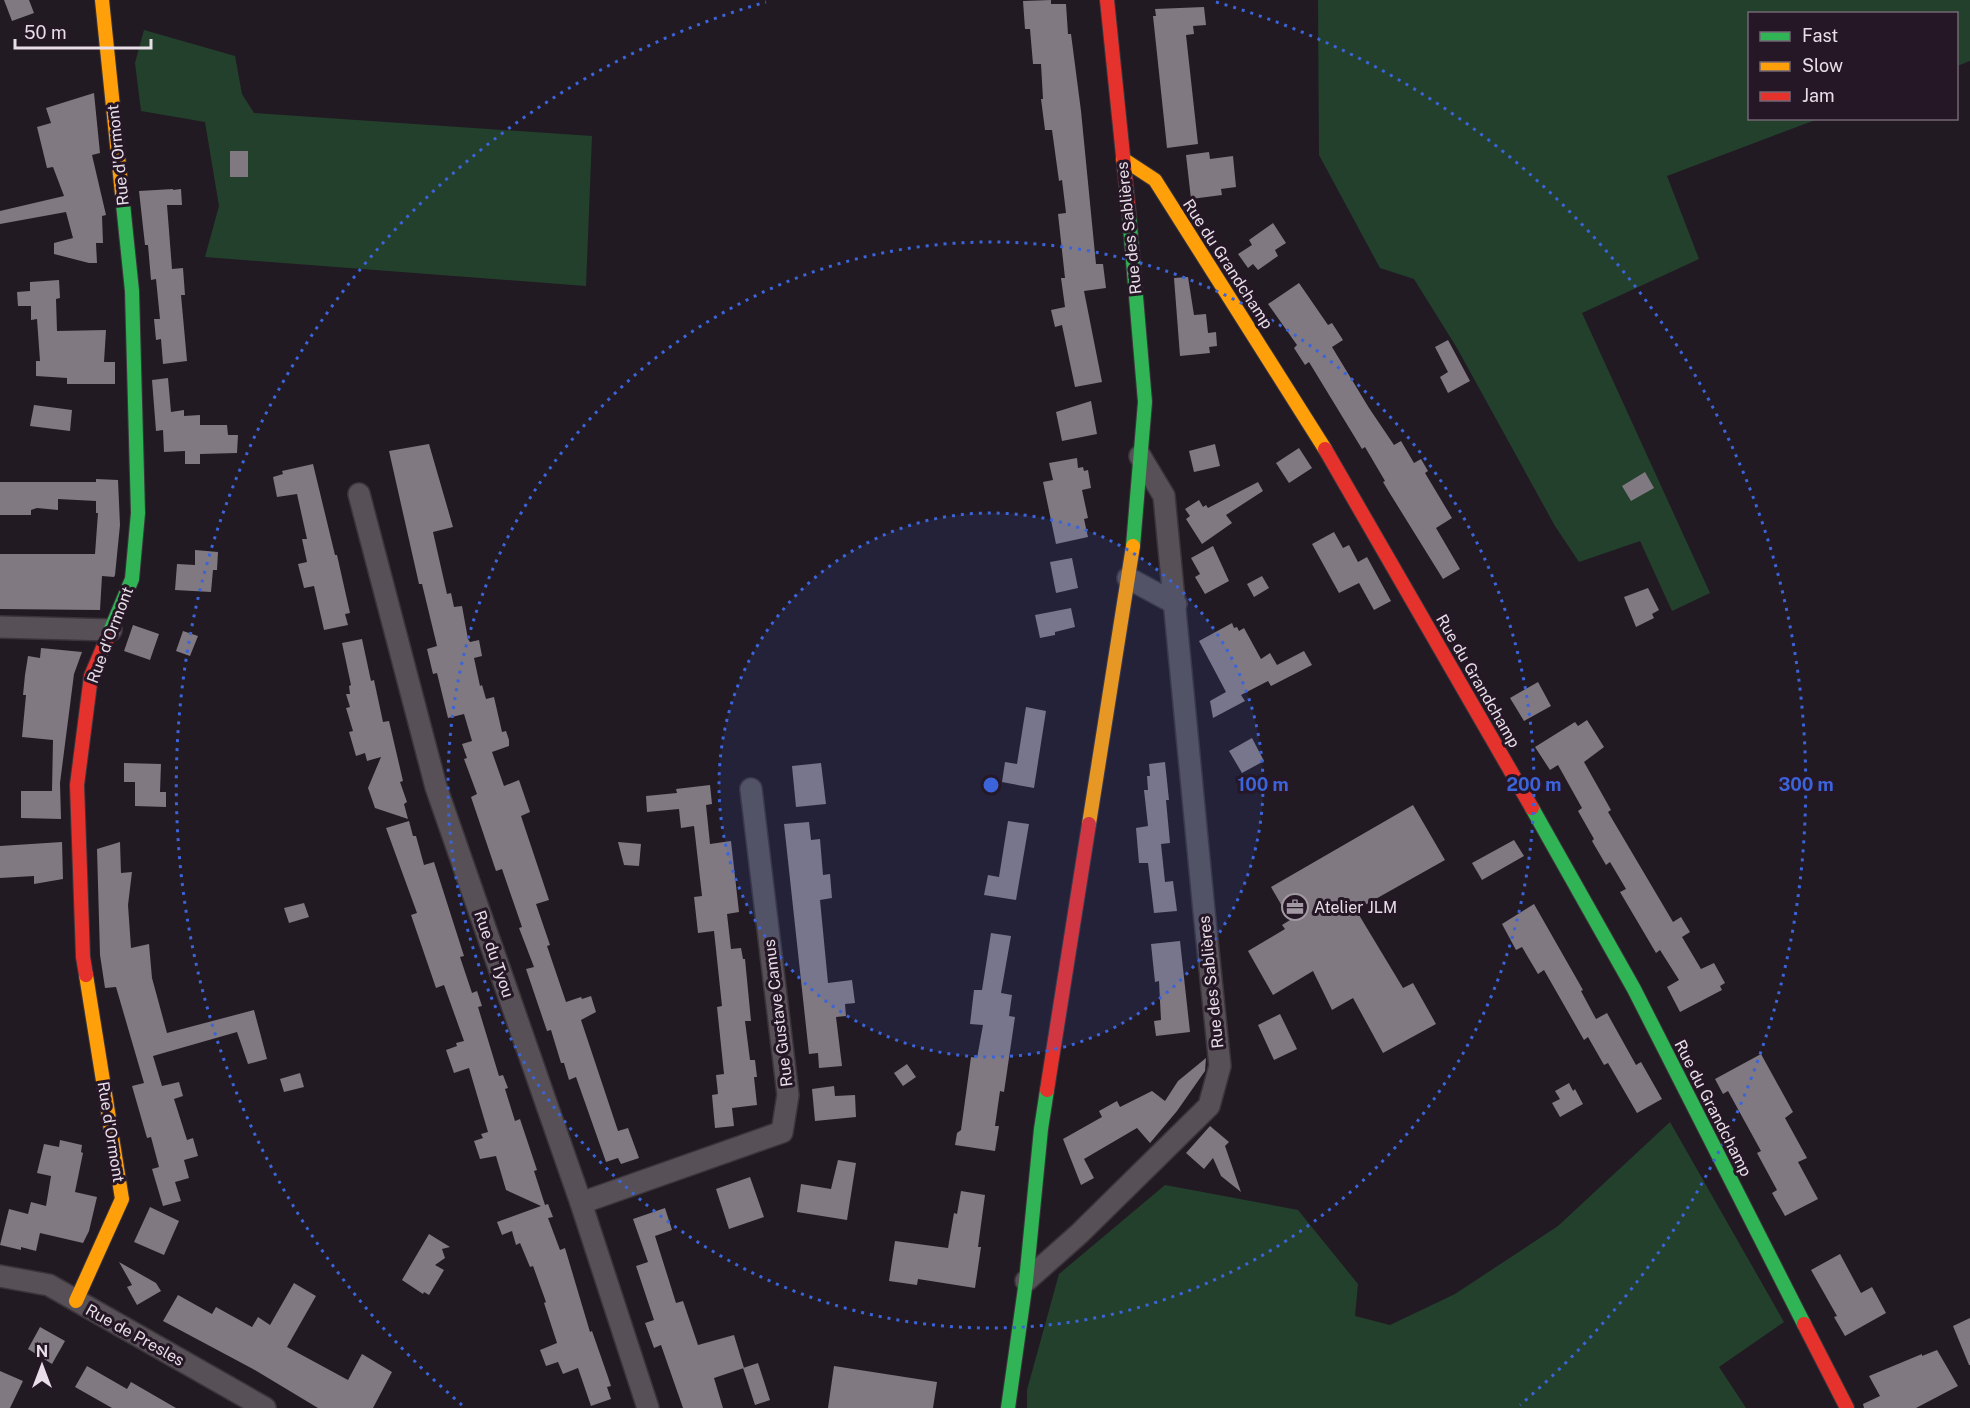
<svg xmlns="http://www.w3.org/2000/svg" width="1970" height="1408" viewBox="0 0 1970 1408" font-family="'Public Sans',sans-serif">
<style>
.green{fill:#23402d}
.building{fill:#807981}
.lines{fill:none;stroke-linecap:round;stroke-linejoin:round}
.street-casing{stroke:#3b353b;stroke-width:24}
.fast-casing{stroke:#3b353b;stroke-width:16}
.slow-casing{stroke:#3b353b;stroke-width:16}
.jam-casing{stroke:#3b353b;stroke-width:16}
.street{stroke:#575157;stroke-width:21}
.fast{stroke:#30b455;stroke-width:14}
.slow{stroke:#ff9f0a;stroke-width:14}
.jam{stroke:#e5322d;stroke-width:14}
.ring{fill:none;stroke:#3b64da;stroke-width:3;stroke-dasharray:3 6}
.labels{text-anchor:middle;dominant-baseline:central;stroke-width:6;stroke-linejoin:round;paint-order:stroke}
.street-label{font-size:16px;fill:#e7dee8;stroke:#251726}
.poi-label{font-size:16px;fill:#e7dee8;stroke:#251726;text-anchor:start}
.centre{fill:#3b64da;stroke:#251726;stroke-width:3}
.ring-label{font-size:18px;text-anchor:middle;font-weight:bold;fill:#3b64da;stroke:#251726;stroke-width:6;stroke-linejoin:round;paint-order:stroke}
</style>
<rect width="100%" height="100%" fill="#221a22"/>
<g class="green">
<polygon points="1318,0 1970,0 1970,61 1957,66 1956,14 1750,14 1750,118 1818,119 1667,176 1699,259 1582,313 1710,593 1672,611 1640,541 1579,562 1555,526 1457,348 1414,279 1380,268 1319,155"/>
<polygon points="144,30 235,56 242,94 254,113 592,136 586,286 205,257 219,206 205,122 141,111 135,63"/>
<polygon points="1670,1122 1784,1322 1719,1367 1746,1408 1027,1408 1027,1390 1059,1274 1165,1185 1298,1210 1358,1284 1355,1316 1390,1325 1455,1294 1558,1226"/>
</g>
<g class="building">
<polygon points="4,0 29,0 34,13 12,21"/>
<polygon points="1051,0 1051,4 1066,4 1068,34 1071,34 1081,111 1096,264 1103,264 1106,288 1084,291 1102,382 1075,387 1062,325 1055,327 1051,310 1065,307 1061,278 1065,278 1058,214 1066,213 1062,180 1059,181 1052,130 1045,130 1041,99 1043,99 1041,64 1033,64 1030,29 1025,29 1023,1"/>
<polygon points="1204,7 1206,25 1193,26 1194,34 1186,35 1198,144 1167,148 1153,16 1156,16 1155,9"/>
<polygon points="94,93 100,153 92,155 106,215 102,216 103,243 96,243 97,263 89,263 54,254 54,243 73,238 66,212 0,224 0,211 64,196 53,167 47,168 37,127 51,123 46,108"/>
<rect x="230" y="151" width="18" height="26"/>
<polygon points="1209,152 1210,159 1233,156 1236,187 1221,189 1222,195 1191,199 1186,155"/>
<polygon points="173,189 173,190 181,189 182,205 167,205 172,269 183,268 185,295 181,295 187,361 163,364 161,339 156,340 154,319 160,319 156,279 151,280 148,245 145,245 139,191"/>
<polygon points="1273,223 1286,243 1275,250 1278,256 1258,270 1253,264 1248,268 1238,254 1252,245 1249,240"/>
<polygon points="1188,277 1194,315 1206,314 1208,333 1216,332 1217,346 1209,347 1210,353 1180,356 1174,278"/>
<polygon points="59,280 60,298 56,299 57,331 106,330 104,362 115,362 115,384 67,384 67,378 36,376 36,361 40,361 37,319 31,320 31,306 18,306 17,292 30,291 30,282"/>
<polygon points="1299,283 1328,325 1332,323 1343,340 1332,347 1369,408 1394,445 1401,441 1414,463 1421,459 1428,471 1425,473 1452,518 1436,528 1460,569 1443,579 1389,492 1383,482 1385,481 1365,447 1362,449 1309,362 1305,365 1294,348 1297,345 1268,304"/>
<polygon points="1448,340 1470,381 1448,393 1440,377 1448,372 1435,347"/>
<polygon points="168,378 171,412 184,410 184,416 200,415 200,425 227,425 228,435 238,435 237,453 200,454 200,464 185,464 185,451 164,452 163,430 156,431 152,380"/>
<polygon points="1091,401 1097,434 1062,441 1056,412"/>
<polygon points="34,405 72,410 70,431 30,426"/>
<polygon points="429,444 453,527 433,532 447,594 451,593 454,607 462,606 468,639 470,642 479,640 482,656 474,658 480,686 482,685 486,699 494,697 502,732 506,731 509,740 509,746 492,752 504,786 519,780 530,812 521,816 549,900 536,904 550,945 547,946 566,1002 581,997 582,999 591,996 596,1012 581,1020 618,1131 628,1128 639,1158 621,1164 618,1158 606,1162 576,1077 569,1080 564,1063 561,1063 551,1030 547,1031 526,969 534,967 519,928 522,927 502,869 496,871 471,797 477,794 464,759 467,758 462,744 472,741 464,714 448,718 437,673 433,674 427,649 437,646 422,584 419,584 389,451"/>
<polygon points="1215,444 1220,466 1194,472 1189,451"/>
<polygon points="1299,448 1312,468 1289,483 1276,463"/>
<polygon points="1077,458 1078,468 1083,467 1084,471 1088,470 1091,488 1082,490 1088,518 1084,519 1088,537 1056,544 1043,482 1053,480 1049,463"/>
<polygon points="313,464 335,555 337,555 350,613 345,614 348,625 324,630 314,586 304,588 298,564 307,562 302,539 307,539 297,494 277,497 273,477 283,474 282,471"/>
<polygon points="1645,472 1654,488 1631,501 1622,486"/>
<polygon points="96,479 118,480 120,525 115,575 114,577 102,576 100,610 0,609 0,554 95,554 98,513 96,513 96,501 58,499 58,510 37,508 31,510 31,515 0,515 0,482 96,482"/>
<polygon points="1258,482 1263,491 1226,515 1232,523 1202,544 1186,519 1190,516 1185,509 1199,500 1203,507 1206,505 1208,508"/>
<polygon points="1334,532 1343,548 1349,545 1358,562 1367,557 1391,601 1374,610 1359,583 1339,593 1312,544"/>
<polygon points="1213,546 1229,581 1205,594 1195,577 1200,574 1191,558"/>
<polygon points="195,550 218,552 217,570 213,570 211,592 175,590 177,564 195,565"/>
<polygon points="1072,558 1078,588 1056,593 1050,562"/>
<polygon points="1262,576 1269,588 1254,597 1247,584"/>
<polygon points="1648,588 1659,610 1652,614 1654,618 1636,627 1624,597"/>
<polygon points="1071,608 1075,627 1055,632 1055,635 1040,638 1035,615"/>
<polygon points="1232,623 1234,628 1237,627 1239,631 1244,628 1261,659 1270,653 1277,665 1304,651 1312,665 1271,686 1268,681 1241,695 1245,701 1213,718 1210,701 1226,692 1199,641"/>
<polygon points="133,625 159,634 150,660 124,651"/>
<polygon points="183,631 198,636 190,656 176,651"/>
<polygon points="362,639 371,681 374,680 383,722 389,721 403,781 400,782 407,802 404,804 408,819 375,808 368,788 381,757 367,761 365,753 356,756 349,732 353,731 346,708 350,707 346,694 350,694 349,686 351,685 342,643"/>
<polygon points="41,648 82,652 74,674 60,783 61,819 21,818 21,791 52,791 53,740 22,737 26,695 23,695 25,675 28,656 40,658"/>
<polygon points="1538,682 1551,706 1524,721 1510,698"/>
<polygon points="1026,707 1046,711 1034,788 1002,782 1005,762 1017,764"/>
<polygon points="1587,720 1604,747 1584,762 1611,810 1608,812 1673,922 1681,917 1690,932 1682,937 1701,969 1714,963 1725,983 1720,986 1722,990 1680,1012 1667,987 1679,980 1660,950 1656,953 1620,892 1626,889 1610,862 1606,865 1592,841 1594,839 1578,811 1582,808 1558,765 1550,770 1535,747 1575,722 1578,726"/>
<polygon points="1252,738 1264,761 1242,773 1229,751"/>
<polygon points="1165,762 1169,800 1166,800 1170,843 1161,844 1165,882 1173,881 1177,911 1154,913 1148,863 1139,863 1136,828 1148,826 1144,790 1148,790 1147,776 1150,776 1149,764"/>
<polygon points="124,763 161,764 160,792 166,792 166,807 135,806 135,782 124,782"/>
<polygon points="821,763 826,804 796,807 792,766"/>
<polygon points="710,785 712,804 706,805 710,844 731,841 739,912 727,914 731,949 741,948 743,959 745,959 751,1021 745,1021 750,1060 755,1060 757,1077 754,1077 757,1105 732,1108 734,1126 715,1128 712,1095 718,1094 716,1075 724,1074 717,1007 722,1006 714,931 698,933 694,897 702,896 694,826 681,828 679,809 647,812 646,796 677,793 676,789"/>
<polygon points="1413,805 1445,860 1356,910 1403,988 1413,983 1436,1024 1383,1053 1353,998 1332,1010 1313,971 1273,995 1248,951 1285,929 1282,925 1290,920 1271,887"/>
<polygon points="409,821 413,836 416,836 424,865 434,862 464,956 460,957 472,993 477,991 482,1006 478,1007 499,1076 503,1075 508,1088 505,1089 515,1121 520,1119 537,1170 534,1171 545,1205 548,1204 553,1217 548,1218 560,1250 565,1248 590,1332 592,1331 608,1377 611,1386 607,1387 611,1399 591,1406 578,1368 563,1374 558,1362 546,1366 540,1350 557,1343 544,1303 546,1302 533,1266 530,1267 520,1243 516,1245 512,1231 502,1235 497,1222 541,1206 506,1190 496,1156 480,1159 474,1141 483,1138 481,1134 488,1132 469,1068 454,1073 446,1050 457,1046 456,1043 464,1041 444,985 436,988 411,915 417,913 386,828"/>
<polygon points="1008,821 1029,824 1016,900 984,895 988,875 999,877"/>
<polygon points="809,822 811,840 820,839 823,875 830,874 832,898 820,900 828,983 852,980 855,1003 845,1004 846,1016 836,1017 842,1066 819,1068 818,1053 809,1054 784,824"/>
<polygon points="1514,840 1524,856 1482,880 1472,863"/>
<polygon points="62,842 63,879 34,884 34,876 0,878 0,846"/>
<polygon points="120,842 121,873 132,872 128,905 131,948 149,944 152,978 167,1033 254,1010 267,1059 248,1064 237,1032 153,1056 162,1086 179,1082 183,1096 174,1099 187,1140 193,1138 198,1156 184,1160 189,1178 175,1182 181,1201 163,1206 152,1169 159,1167 151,1137 147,1138 132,1086 144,1083 116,987 105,988 100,955 97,849"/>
<polygon points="618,842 641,844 639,866 624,865"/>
<polygon points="304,903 309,917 289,923 284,908"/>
<polygon points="1534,904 1583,990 1581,991 1596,1019 1607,1013 1636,1065 1641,1062 1662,1099 1637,1113 1608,1063 1604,1065 1588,1037 1584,1040 1544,970 1538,974 1522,947 1516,950 1502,924"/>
<polygon points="991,933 1011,936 1001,993 1012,995 1009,1016 1015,1017 1004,1092 1000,1091 995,1126 999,1126 995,1151 955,1145 957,1133 961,1130 971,1057 977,1058 983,1025 970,1024 974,990 982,990"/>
<polygon points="1180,941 1190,1032 1156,1036 1154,1021 1161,1020 1159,981 1155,982 1151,944"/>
<polygon points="1280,1014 1297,1049 1274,1060 1258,1025"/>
<polygon points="1761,1054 1793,1112 1785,1118 1807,1158 1798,1162 1818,1199 1785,1216 1772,1193 1777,1190 1757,1153 1761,1151 1728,1091 1723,1094 1715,1079"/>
<polygon points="1206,1058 1205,1071 1177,1111 1150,1143 1137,1128 1084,1159 1094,1178 1081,1185 1063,1139 1102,1117 1099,1111 1117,1101 1120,1107 1152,1091 1165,1101 1178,1081"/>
<polygon points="907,1064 916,1077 903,1086 894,1073"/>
<polygon points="300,1073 304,1087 284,1092 280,1079"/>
<polygon points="1569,1083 1573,1091 1575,1089 1583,1104 1560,1117 1552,1103 1560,1099 1555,1091"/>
<polygon points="834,1086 835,1096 855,1095 856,1117 815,1121 812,1089"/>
<polygon points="1210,1126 1229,1142 1225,1146 1241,1192 1221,1176 1213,1158 1204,1169 1186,1153"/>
<polygon points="60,1140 82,1145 81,1152 83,1153 75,1192 97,1197 89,1231 83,1243 40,1233 36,1251 21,1247 21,1250 0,1245 9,1209 28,1214 31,1202 46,1206 51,1176 37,1173 44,1144 59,1147"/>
<polygon points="838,1160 856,1163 847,1220 797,1212 801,1184 831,1189"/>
<polygon points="750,1177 764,1217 729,1229 716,1189"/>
<polygon points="961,1191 985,1195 978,1247 981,1247 975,1288 918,1279 917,1285 889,1281 895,1241 948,1248 954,1213 957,1214"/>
<polygon points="150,1207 179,1221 164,1255 134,1242"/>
<polygon points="665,1208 672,1230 655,1236 676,1303 683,1301 698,1345 734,1335 744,1368 714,1378 723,1408 683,1408 661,1345 654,1348 645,1323 654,1320 636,1266 648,1262 633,1219"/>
<polygon points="429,1234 450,1247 442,1249 445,1258 435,1265 444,1270 429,1295 424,1292 423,1294 402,1280"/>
<polygon points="1840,1254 1861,1293 1872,1287 1886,1313 1845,1336 1834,1317 1837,1316 1811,1270"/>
<polygon points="119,1262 156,1283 161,1291 137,1305 127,1287 132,1285"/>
<polygon points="294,1283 316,1296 287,1347 348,1380 362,1354 392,1372 373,1408 318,1408 253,1369 163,1321 178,1295 212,1314 216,1307 252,1327 258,1317 270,1325"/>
<polygon points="1970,1318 1970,1365 1969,1365 1953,1326"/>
<polygon points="40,1327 65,1341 52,1364 28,1349"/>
<polygon points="1937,1350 1958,1386 1916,1408 1864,1408 1863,1404 1880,1396 1869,1376 1922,1354 1922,1356"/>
<polygon points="758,1363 770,1400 755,1405 743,1368"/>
<polygon points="87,1366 127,1389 131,1382 176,1408 112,1408 75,1387"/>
<polygon points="834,1366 937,1382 933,1408 828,1408"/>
<polygon points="0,1371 23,1381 10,1408 0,1408"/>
</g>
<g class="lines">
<defs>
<g id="street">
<polyline points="359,494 436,787 581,1203 648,1408"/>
<polyline points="1128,578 1176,604"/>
<polyline points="0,627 111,630"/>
<polyline points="581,1203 782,1132 788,1095 751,789"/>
<polyline points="0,1276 49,1285 265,1408"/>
<polyline points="1026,1281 1079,1234 1209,1106 1220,1066 1204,911 1164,496 1140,456"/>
</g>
<g id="fast">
<polyline points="1129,214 1145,402 1133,546"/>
<polyline points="108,636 132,579 138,513 132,291 122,194"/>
<polyline points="1532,808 1634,989 1804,1324"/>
<polyline points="1008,1408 1026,1281 1041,1129 1047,1090"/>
</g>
<g id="slow">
<polyline points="102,0 122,194"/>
<polyline points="1123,159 1155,180 1325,449"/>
<polyline points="1089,824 1133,546"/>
<polyline points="76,1301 122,1199 86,975"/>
</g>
<g id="jam">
<polyline points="1107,0 1129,214"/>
<polyline points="1325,449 1532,808"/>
<polyline points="86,975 83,957 77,785 91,676 108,636"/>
<polyline points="1047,1090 1089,824"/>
<polyline points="1804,1324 1847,1408"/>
</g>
</defs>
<use href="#street" class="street-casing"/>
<use href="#fast" class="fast-casing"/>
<use href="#slow" class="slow-casing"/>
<use href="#jam" class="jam-casing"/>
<use href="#street" class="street"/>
<use href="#fast" class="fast"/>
<use href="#slow" class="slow"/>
<use href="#jam" class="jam"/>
</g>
<circle cx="991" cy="785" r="272" fill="#3b64da" fill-opacity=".12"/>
<g class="ring">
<circle cx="991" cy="785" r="272"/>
<circle cx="991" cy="785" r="543"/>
<path d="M462 1405A815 815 0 0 1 766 2M1216 2A815 815 0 0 1 1520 1405"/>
</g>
<defs>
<symbol id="office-ring" viewBox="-11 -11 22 22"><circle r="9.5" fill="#251726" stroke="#a299a3" stroke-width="1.5"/><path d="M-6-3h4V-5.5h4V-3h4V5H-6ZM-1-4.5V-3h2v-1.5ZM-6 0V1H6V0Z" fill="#a299a3"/></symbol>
</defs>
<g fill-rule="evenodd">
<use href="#office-ring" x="1280" y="892" width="30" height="30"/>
</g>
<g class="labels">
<g class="street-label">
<text transform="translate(118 155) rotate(-96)">Rue d'Ormont</text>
<text transform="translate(1129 228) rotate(-96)">Rue des Sablières</text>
<text transform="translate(1228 264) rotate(57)">Rue du Grandchamp</text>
<text transform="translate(110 635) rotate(-69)">Rue d'Ormont</text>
<text transform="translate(1478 681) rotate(60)">Rue du Grandchamp</text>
<text transform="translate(494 954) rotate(71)">Rue du Tyou</text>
<text transform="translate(1211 982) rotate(-96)">Rue des Sablières</text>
<text transform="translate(778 1013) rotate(-97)">Rue Gustave Camus</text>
<text transform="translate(1713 1108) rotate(63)">Rue du Grandchamp</text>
<text transform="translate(111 1132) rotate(81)">Rue d'Ormont</text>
<text transform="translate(135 1335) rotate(29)">Rue de Presles</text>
</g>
<g class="poi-label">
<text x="1314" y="907">Atelier JLM</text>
</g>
</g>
<circle cx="991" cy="785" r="9" class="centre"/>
<g class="ring-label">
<text x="1263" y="791">100 m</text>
<text x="1534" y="791">200 m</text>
<text x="1806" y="791">300 m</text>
</g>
<rect x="1748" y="12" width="210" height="108" fill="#251726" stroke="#736774" stroke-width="1.5"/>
<rect x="1760" y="32" width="30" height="9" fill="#30b455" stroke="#736774" stroke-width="1.5"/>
<text x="1802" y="42" font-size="18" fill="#e7dee8">Fast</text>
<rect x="1760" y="62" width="30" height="9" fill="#ff9f0a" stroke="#736774" stroke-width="1.5"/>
<text x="1802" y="72" font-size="18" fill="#e7dee8">Slow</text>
<rect x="1760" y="92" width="30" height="9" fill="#e5322d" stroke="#736774" stroke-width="1.5"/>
<text x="1802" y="102" font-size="18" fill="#e7dee8">Jam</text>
<g transform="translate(42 1366)" stroke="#251726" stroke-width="4.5" paint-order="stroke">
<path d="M0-4.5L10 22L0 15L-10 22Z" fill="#e7dee8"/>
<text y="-9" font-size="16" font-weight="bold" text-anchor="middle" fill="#e7dee8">N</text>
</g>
<path d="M15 39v9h136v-9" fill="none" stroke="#e7dee8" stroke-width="3"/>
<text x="24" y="39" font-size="18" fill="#e7dee8" stroke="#251726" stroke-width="4.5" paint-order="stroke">50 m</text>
</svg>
